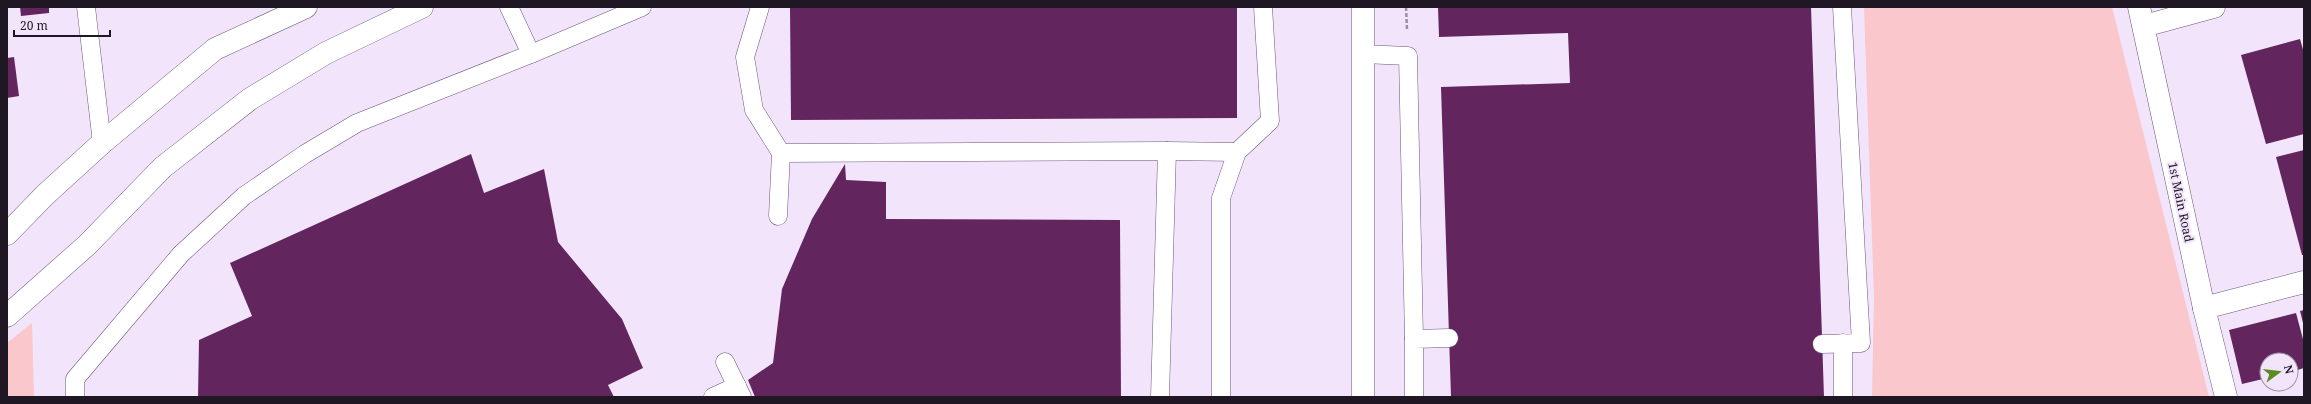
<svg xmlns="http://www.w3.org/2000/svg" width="2311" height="404" viewBox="0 0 2311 404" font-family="'Noto Serif',serif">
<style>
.green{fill:#fac7cc}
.building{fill:#63255d}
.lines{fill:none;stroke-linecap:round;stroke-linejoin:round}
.service-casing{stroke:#6b5777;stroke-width:19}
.minor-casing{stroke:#6b5777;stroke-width:23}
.tertiary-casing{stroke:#6b5777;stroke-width:23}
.path{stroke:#9a8fa1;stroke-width:2.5;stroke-dasharray:4 2;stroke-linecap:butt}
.service{stroke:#fff;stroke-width:18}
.minor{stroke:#fff;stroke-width:22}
.tertiary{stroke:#fff;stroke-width:22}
.labels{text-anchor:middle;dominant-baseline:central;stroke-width:4;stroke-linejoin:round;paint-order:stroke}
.street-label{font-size:12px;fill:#1f1724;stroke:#f2e5fb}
</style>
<rect width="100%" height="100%" fill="#f2e5fb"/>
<g class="green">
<polygon points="1864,7 2112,7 2209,397 1872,397 1874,298"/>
<polygon points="32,323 34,397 7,397 7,343"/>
</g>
<g class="building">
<polygon points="20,7 49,7 49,13 21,16"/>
<polygon points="790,7 1237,7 1237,118 791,120"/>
<polygon points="1438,7 1811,7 1824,397 1451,397 1441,87 1570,83 1568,33 1439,37"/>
<polygon points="2300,39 2304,53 2304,134 2266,144 2241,55"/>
<polygon points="14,57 19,96 7,98 7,58"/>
<polygon points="2304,150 2304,255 2302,255 2276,157"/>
<polygon points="471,154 484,193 544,169 558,242 622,319 643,368 608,385 614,397 198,397 199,340 252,316 230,263"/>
<polygon points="845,164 846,180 886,182 886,219 1120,220 1121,397 755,397 748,380 773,363 782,289 812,219"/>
<polygon points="2304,310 2304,323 2303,323 2300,311"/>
<polygon points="2296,313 2304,343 2304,368 2291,372 2291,360 2267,360 2267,378 2242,384 2229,330"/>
</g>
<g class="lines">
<defs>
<g id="service">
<polyline points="86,7 102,143"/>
<polyline points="760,7 745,57 754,110 781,153"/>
<polyline points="531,54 642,7"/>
<polyline points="1363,54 1408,56 1414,339"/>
<polyline points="1167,151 1237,152"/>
<polyline points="778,216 781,153 1167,151 1160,397"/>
<polyline points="1822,344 1861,343 1842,7"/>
<polyline points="725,362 742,397"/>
<polyline points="75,397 75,379 181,254 244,196 305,154 357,123 531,54 509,7"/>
<polyline points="713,397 737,386"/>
<polyline points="1221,397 1221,198 1237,152 1270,121 1263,7"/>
<polyline points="1414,397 1414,339 1449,338"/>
<polyline points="1843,397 1843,343"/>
</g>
<g id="minor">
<polyline points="2139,7 2204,308 2226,397"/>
<polyline points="2144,26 2214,7"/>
<polyline points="2204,308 2304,282"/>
</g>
<g id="tertiary">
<polyline points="1363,7 1363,397"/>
<polyline points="7,234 45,195 102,143 215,49 306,7"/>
<polyline points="7,316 87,245 163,167 250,99 326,53 422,7"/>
</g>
</defs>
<use href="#service" class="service-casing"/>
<use href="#minor" class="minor-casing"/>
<use href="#tertiary" class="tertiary-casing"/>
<polyline class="path" points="1406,7 1407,30"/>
<use href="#service" class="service"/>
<use href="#minor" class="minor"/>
<use href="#tertiary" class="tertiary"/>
</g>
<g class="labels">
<g class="street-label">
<text transform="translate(2181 202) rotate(78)">1st Main Road</text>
</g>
</g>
<rect width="2311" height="404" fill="none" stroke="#1f1724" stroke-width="16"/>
<g transform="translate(2279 372) rotate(75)"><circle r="19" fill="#f2e5fb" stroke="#9e93a5"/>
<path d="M0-3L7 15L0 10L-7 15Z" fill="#5b8c22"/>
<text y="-6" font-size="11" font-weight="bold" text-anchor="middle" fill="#1f1724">N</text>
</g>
<path d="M14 30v6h96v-6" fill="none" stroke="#1f1724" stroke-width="2"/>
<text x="20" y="30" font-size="12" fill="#1f1724" stroke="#f2e5fb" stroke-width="3" paint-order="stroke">20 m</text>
</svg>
